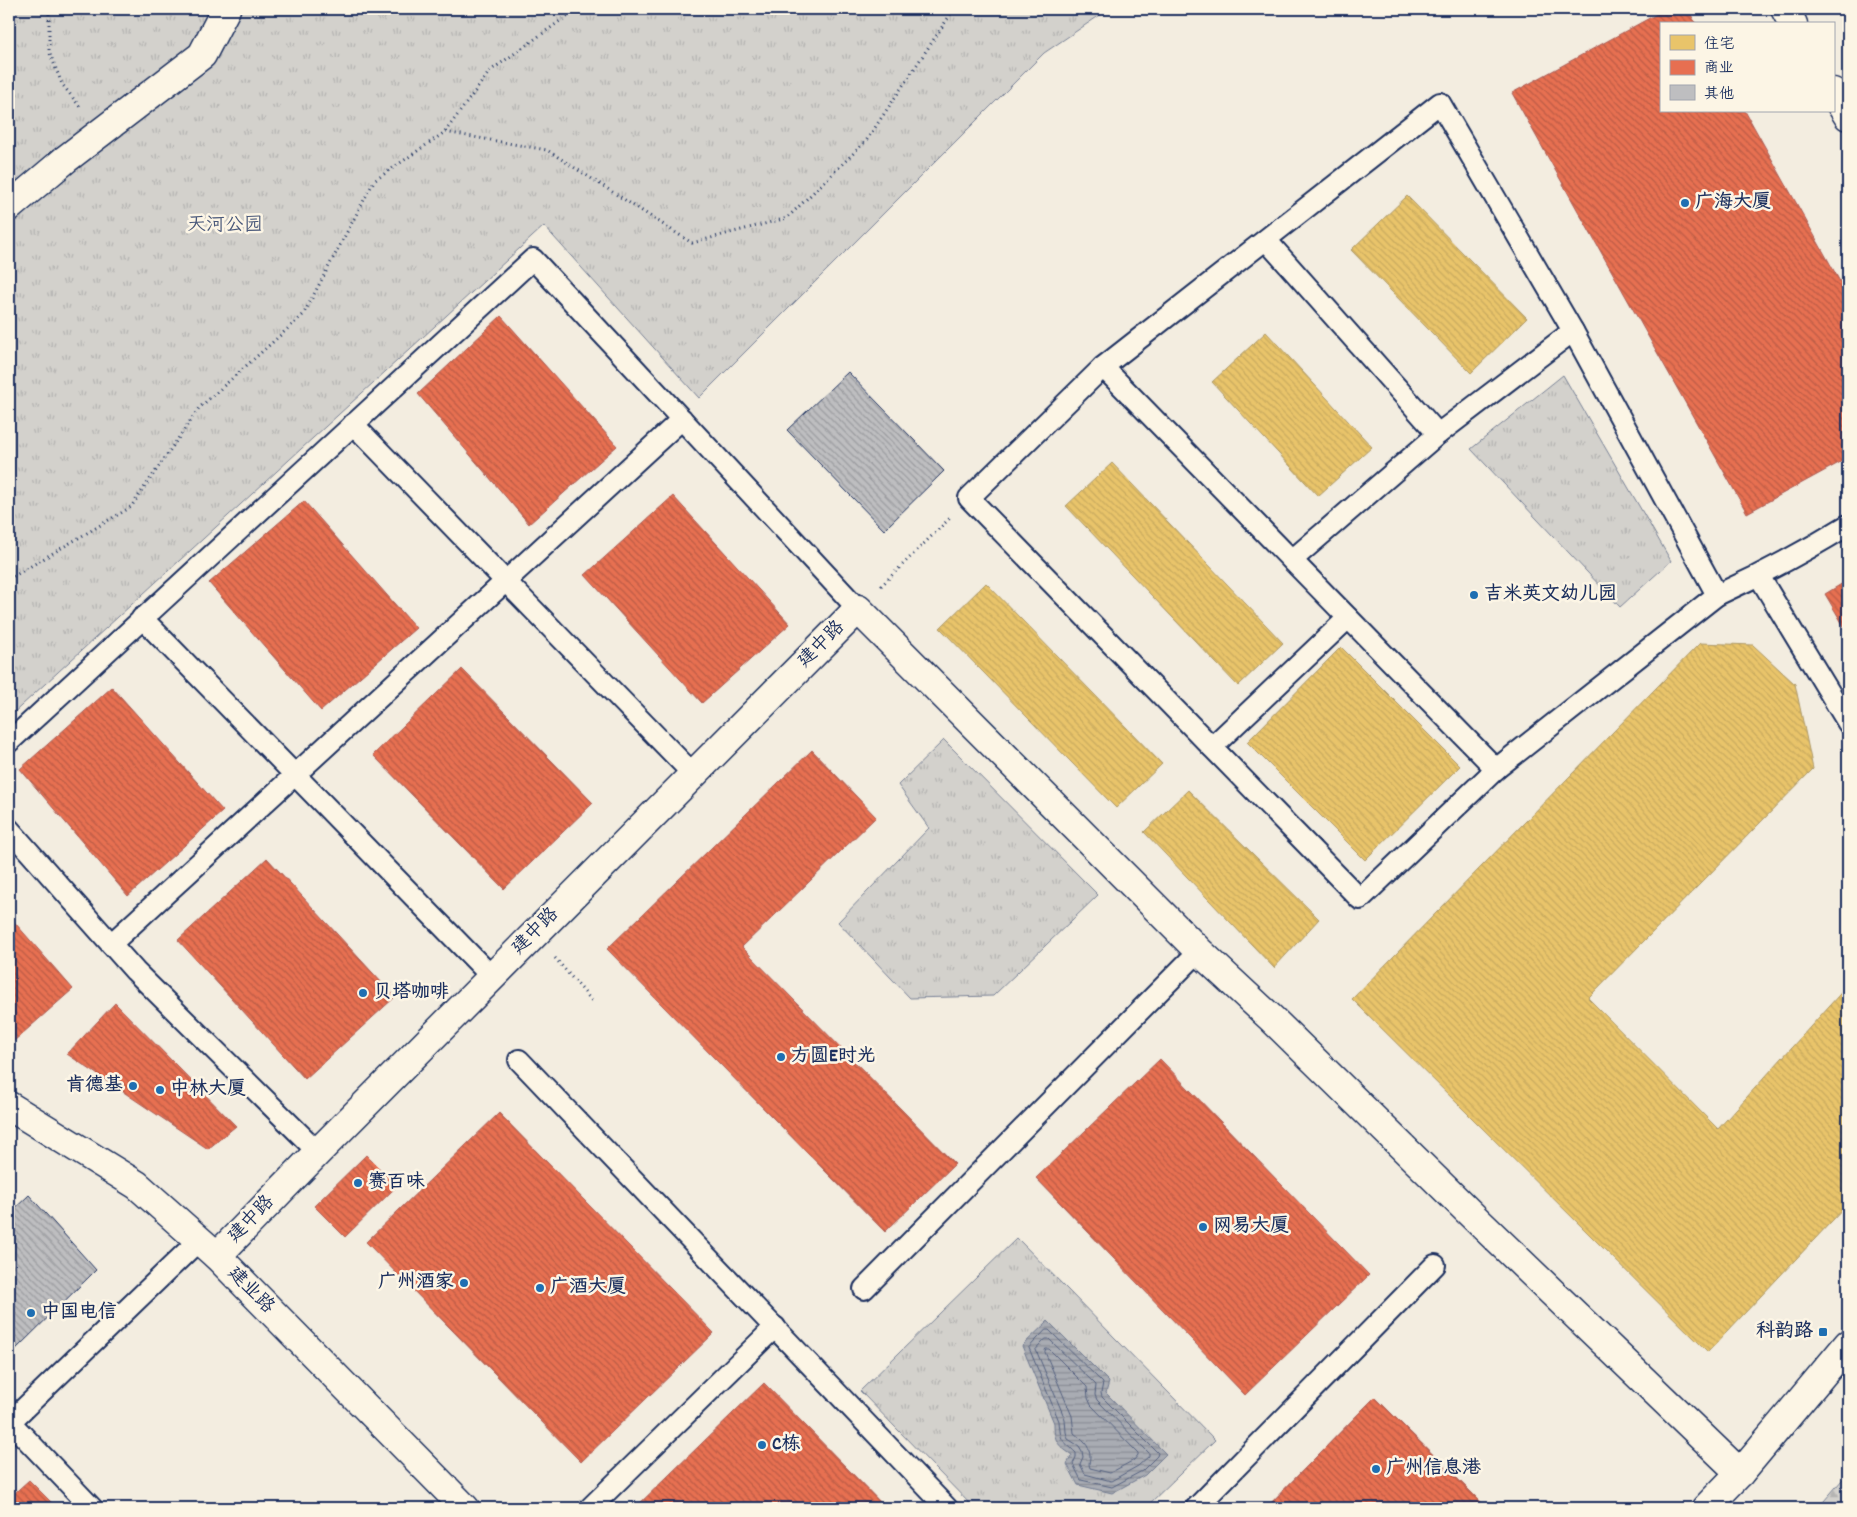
<svg xmlns="http://www.w3.org/2000/svg" width="1857" height="1517" viewBox="0 0 1857 1517" font-family="Dekko,'LXGW WenKai TC',sans-serif">
<style>
.grass{fill:url(#grass-tufts);stroke:#778095}
.forest{fill:url(#forest-firs);stroke:#778095}
.water{fill:url(#water-rules);stroke:#707a91}
.homes{fill:url(#homes-back-hatch);stroke:#ab9766}
.shops{fill:url(#shops-back-hatch);stroke:#aa5c55}
.lines{fill:none;stroke-linecap:round;stroke-linejoin:round}
.shore{stroke:#546180;stroke-width:1}
.building{fill:url(#building-back-hatch);stroke:#1b2f5e}
.service-casing{stroke:#1b2f5e;stroke-width:24}
.pedestrian-casing{stroke:#1b2f5e;stroke-width:31}
.minor-casing{stroke:#1b2f5e;stroke-width:31}
.trunk-casing{stroke:#1b2f5e;stroke-width:31}
.path{stroke:#1b2f5e;stroke-width:3;stroke-dasharray:1 4;stroke-linecap:butt}
.service{stroke:#fcf5e5;stroke-width:20}
.pedestrian{stroke:#fcf5e5;stroke-width:28}
.minor{stroke:#fcf5e5;stroke-width:28}
.trunk{stroke:#fcf5e5;stroke-width:28}
.poi-dot{fill:#1f6fb2;stroke:#fcf5e5;stroke-width:2}
.labels{text-anchor:middle;dominant-baseline:central;stroke-width:5;stroke-linejoin:round;paint-order:stroke}
.poi-label{font-size:19px;font-weight:bold;fill:#1b2f5e;stroke:#fcf5e5;text-anchor:start}
.park-label{font-size:19px;fill:#49587a;stroke:#fcf5e5}
.street-label{font-size:19px;fill:#1b2f5e;stroke:#fcf5e5}
</style>
<defs>
<pattern id="grass-tufts" width="24" height="20" patternUnits="userSpaceOnUse" patternTransform="scale(1.25)"><rect width="24" height="20" fill="#d3d1cc"/><path d="M3 7l-1-3M5 7V3M7 7l1-3M15 17l-1-3M17 17v-4M19 17l1-3" fill="none" stroke="#b5b4b2"/></pattern>
<pattern id="forest-firs" width="22" height="20" patternUnits="userSpaceOnUse" patternTransform="scale(1.25)"><rect width="22" height="20" fill="#d3d1cc"/><path d="M5 1l3.5 6h-7zM16 11l3.5 6h-7z" fill="#b5b4b2"/></pattern>
<pattern id="water-rules" width="6" height="5" patternUnits="userSpaceOnUse" patternTransform="scale(1.25)"><rect width="6" height="5" fill="#a9acb3"/><path d="M0 2.5h6" fill="none" stroke="#898c95"/></pattern>
<pattern id="homes-back-hatch" width="6" height="6" patternUnits="userSpaceOnUse" patternTransform="scale(1.25)"><rect width="6" height="6" fill="#e9c46a"/><path d="M-1 5l2 2M0 0l6 6M5-1l2 2" fill="none" stroke="#c7a95e"/></pattern>
<pattern id="shops-back-hatch" width="6" height="6" patternUnits="userSpaceOnUse" patternTransform="scale(1.25)"><rect width="6" height="6" fill="#e76f51"/><path d="M-1 5l2 2M0 0l6 6M5-1l2 2" fill="none" stroke="#ba5c46"/></pattern>
<pattern id="building-back-hatch" width="6" height="6" patternUnits="userSpaceOnUse" patternTransform="scale(1.25)"><rect width="6" height="6" fill="#bebec0"/><path d="M-1 5l2 2M0 0l6 6M5-1l2 2" fill="none" stroke="#9a9b9f"/></pattern>
</defs>
<rect width="100%" height="100%" fill="#f3ede0"/>
<filter id="ink" filterUnits="userSpaceOnUse"><feTurbulence type="fractalNoise" baseFrequency=".02" numOctaves="2"/><feDisplacementMap in="SourceGraphic" scale="10" xChannelSelector="R" yChannelSelector="G"/><feConvolveMatrix kernelMatrix="1 2 1 2 8 2 1 2 1" color-interpolation-filters="sRGB"/></filter>
<g filter="url(#ink)">
<g class="grass">
<polygon points="9,9 1109,9 1044,53 699,398 544,226 9,717"/>
<polygon points="1563,375 1671,561 1620,607 1471,449"/>
<polygon points="944,740 1098,895 993,996 910,998 838,922 929,828 898,785"/>
<polygon points="1017,1238 1215,1440 1145,1508 974,1508 860,1391"/>
</g>
<polygon class="forest" points="1848,1473 1848,1508 1818,1508"/>
<path class="water" d="M1048 1321 1109 1382 1106 1393 1166 1454 1145 1475 1112 1493 1078 1485 1067 1464 1072 1455C1057 1445 1054 1441 1054 1423L1022 1346Z"/>
<g class="homes">
<polygon points="1407,196 1527,318 1471,373 1351,250"/>
<polygon points="1266,332 1372,447 1318,496 1212,382"/>
<polygon points="1112,463 1283,643 1238,686 1066,506"/>
<polygon points="986,583 1162,764 1116,808 940,628"/>
<polygon points="1700,643 1753,645 1795,684 1813,769 1588,998 1718,1129 1848,985 1848,1204 1708,1352 1352,999"/>
<polygon points="1341,647 1460,766 1365,860 1247,742"/>
<polygon points="1188,790 1319,919 1274,968 1144,832"/>
</g>
<g class="shops">
<polygon points="1666,9 1688,9 1696,24 1661,24 1661,111 1745,111 1848,296 1848,458 1747,513 1512,93"/>
<polygon points="501,316 617,446 529,524 418,394"/>
<polygon points="673,496 790,624 702,703 585,575"/>
<polygon points="304,501 416,628 321,711 209,583"/>
<polygon points="1848,580 1848,633 1825,594"/>
<polygon points="462,669 593,803 504,889 373,755"/>
<polygon points="112,687 223,811 128,896 20,769"/>
<polygon points="812,750 876,817 742,947 955,1164 885,1232 607,949"/>
<polygon points="267,858 395,997 305,1079 178,940"/>
<polygon points="9,916 73,989 14,1041 9,1035"/>
<polygon points="115,1003 236,1126 208,1149 67,1054"/>
<polygon points="1160,1059 1369,1275 1245,1395 1036,1178"/>
<polygon points="499,1113 714,1333 581,1462 366,1242"/>
<polygon points="366,1155 397,1186 345,1237 314,1206"/>
<polygon points="764,1383 886,1508 638,1508 636,1507"/>
<polygon points="1375,1397 1408,1430 1487,1508 1266,1508"/>
<polygon points="1375,1397 1408,1430 1487,1508 1266,1508"/>
<polygon points="29,1480 57,1508 9,1508 9,1498"/>
</g>
<g class="lines">
<g class="shore">
<path d="M1046 1330H1049L1103 1383 1101 1393 1102 1397 1158 1453 1157 1456 1142 1471 1112 1487 1081 1480 1073 1464 1076 1457V1453C1061 1438 1061 1443 1059 1421L1029 1348Z"/>
<polygon points="1046,1339 1049,1339 1096,1385 1095,1395 1097,1400 1149,1453 1149,1456 1138,1466 1111,1481 1085,1474 1080,1464 1083,1457 1082,1451 1079,1446 1068,1439 1066,1432 1065,1419 1036,1350"/>
<path d="M1046 1349H1049L1087 1387 1088 1398 1091 1405 1138 1453V1455L1134 1460 1110 1473 1090 1468C1088 1463 1090 1461 1090 1456 1090 1445 1082 1440 1074 1433L1072 1416 1045 1352Z"/>
</g>
</g>
<g class="building">
<polygon points="848,372 944,471 884,530 787,430"/>
<polygon points="29,1195 96,1270 9,1356 9,1214"/>
</g>
<g class="lines">
<defs>
<g id="service">
<polygon points="1440,103 1573,331 1717,595 1496,769 1360,899 969,498 1103,367"/>
<polyline points="1266,240 1438,434"/>
<polyline points="1103,367 1496,769"/>
<polyline points="353,424 693,774"/>
<polyline points="1292,560 1438,434 1573,331"/>
<polyline points="1759,576 1848,723"/>
<path d="M1717 595C1763 574 1806 551 1848 525"/>
<polyline points="142,618 492,977"/>
<polyline points="9,742 533,259 858,609"/>
<polyline points="1212,747 1348,618"/>
<polyline points="9,829 135,971 318,1152"/>
<polyline points="111,944 682,419"/>
<polyline points="519,1060 947,1508"/>
<polyline points="864,1289 1199,951"/>
<polyline points="10,1422 92,1508"/>
<polyline points="9,1423 198,1241"/>
<polyline points="590,1508 775,1327"/>
<polyline points="1196,1508 1435,1265"/>
</g>
<polyline id="pedestrian" points="9,207 66,159 202,55 226,9"/>
<g id="minor">
<polyline points="9,1106 137,1185 217,1256 465,1508"/>
<polyline points="217,1256 318,1152 858,609 1199,951 1272,1019 1479,1222 1740,1473"/>
</g>
<g id="trunk">
<polyline points="1785,9 1793,24"/>
<polyline points="1833,92 1848,116"/>
<polyline points="1706,1508 1740,1473 1848,1344"/>
</g>
</defs>
<use href="#service" class="service-casing"/>
<use href="#pedestrian" class="pedestrian-casing"/>
<use href="#minor" class="minor-casing"/>
<use href="#trunk" class="trunk-casing"/>
<g class="path">
<polyline points="49,9 49,51 62,84 80,107"/>
<polyline points="445,132 490,71 577,9"/>
<polyline points="9,579 131,507 199,408 303,315 374,181 445,132 547,150 692,243 787,218 866,141 954,9"/>
<polyline points="881,586 950,518"/>
<polyline points="555,958 592,1001"/>
</g>
<use href="#service" class="service"/>
<use href="#pedestrian" class="pedestrian"/>
<use href="#minor" class="minor"/>
<use href="#trunk" class="trunk"/>
</g>
</g>
<g class="poi-dot">
<circle cx="1685" cy="203" r="5"/>
<circle cx="1474" cy="595" r="5"/>
<circle cx="363" cy="993" r="5"/>
<circle cx="781" cy="1057" r="5"/>
<circle cx="133" cy="1086" r="5"/>
<circle cx="160" cy="1090" r="5"/>
<circle cx="358" cy="1183" r="5"/>
<circle cx="1203" cy="1227" r="5"/>
<circle cx="464" cy="1283" r="5"/>
<circle cx="540" cy="1288" r="5"/>
<circle cx="31" cy="1313" r="5"/>
<rect x="1818" y="1327" width="10" height="10" rx="2.5"/>
<circle cx="762" cy="1445" r="5"/>
<circle cx="1376" cy="1469" r="5"/>
</g>
<g class="labels">
<g class="poi-label">
<text x="1695" y="203">广海大厦</text>
<text x="1484" y="595">吉米英文幼儿园</text>
<text x="373" y="993">贝塔咖啡</text>
<text x="791" y="1057">方圆E时光</text>
<text x="123" y="1086" text-anchor="end">肯德基</text>
<text x="170" y="1090">中林大厦</text>
<text x="368" y="1183">赛百味</text>
<text x="1213" y="1227">网易大厦</text>
<text x="454" y="1283" text-anchor="end">广州酒家</text>
<text x="550" y="1288">广酒大厦</text>
<text x="41" y="1313">中国电信</text>
<text x="1813" y="1332" text-anchor="end">科韵路</text>
<text x="772" y="1445">C栋</text>
<text x="1386" y="1469">广州信息港</text>
</g>
<g class="park-label">
<text x="225" y="226">天河公园</text>
</g>
<g class="street-label">
<text transform="translate(822 645) rotate(-45)">建中路</text>
<text transform="translate(536 932) rotate(-45)">建中路</text>
<text transform="translate(252 1220) rotate(-46)">建中路</text>
<text transform="translate(250 1291) rotate(45)">建业路</text>
</g>
</g>
<rect width="1857" height="1517" fill="none" stroke="#fcf5e5" stroke-width="30"/>
<rect x="15" y="15" width="1827" height="1487" fill="none" stroke="#1b2f5e" stroke-width="2" filter="url(#ink)"/>
<rect x="1660" y="22" width="175" height="90" fill="#fcf5e5" stroke="#a2a6af"/>
<rect x="1670" y="35" width="25" height="15" fill="#e9c46a" stroke="#a2a6af"/>
<text x="1704" y="48" font-size="15" fill="#1b2f5e">住宅</text>
<rect x="1670" y="60" width="25" height="15" fill="#e76f51" stroke="#a2a6af"/>
<text x="1704" y="72" font-size="15" fill="#1b2f5e">商业</text>
<rect x="1670" y="85" width="25" height="15" fill="#bebec0" stroke="#a2a6af"/>
<text x="1704" y="98" font-size="15" fill="#1b2f5e">其他</text>
</svg>
